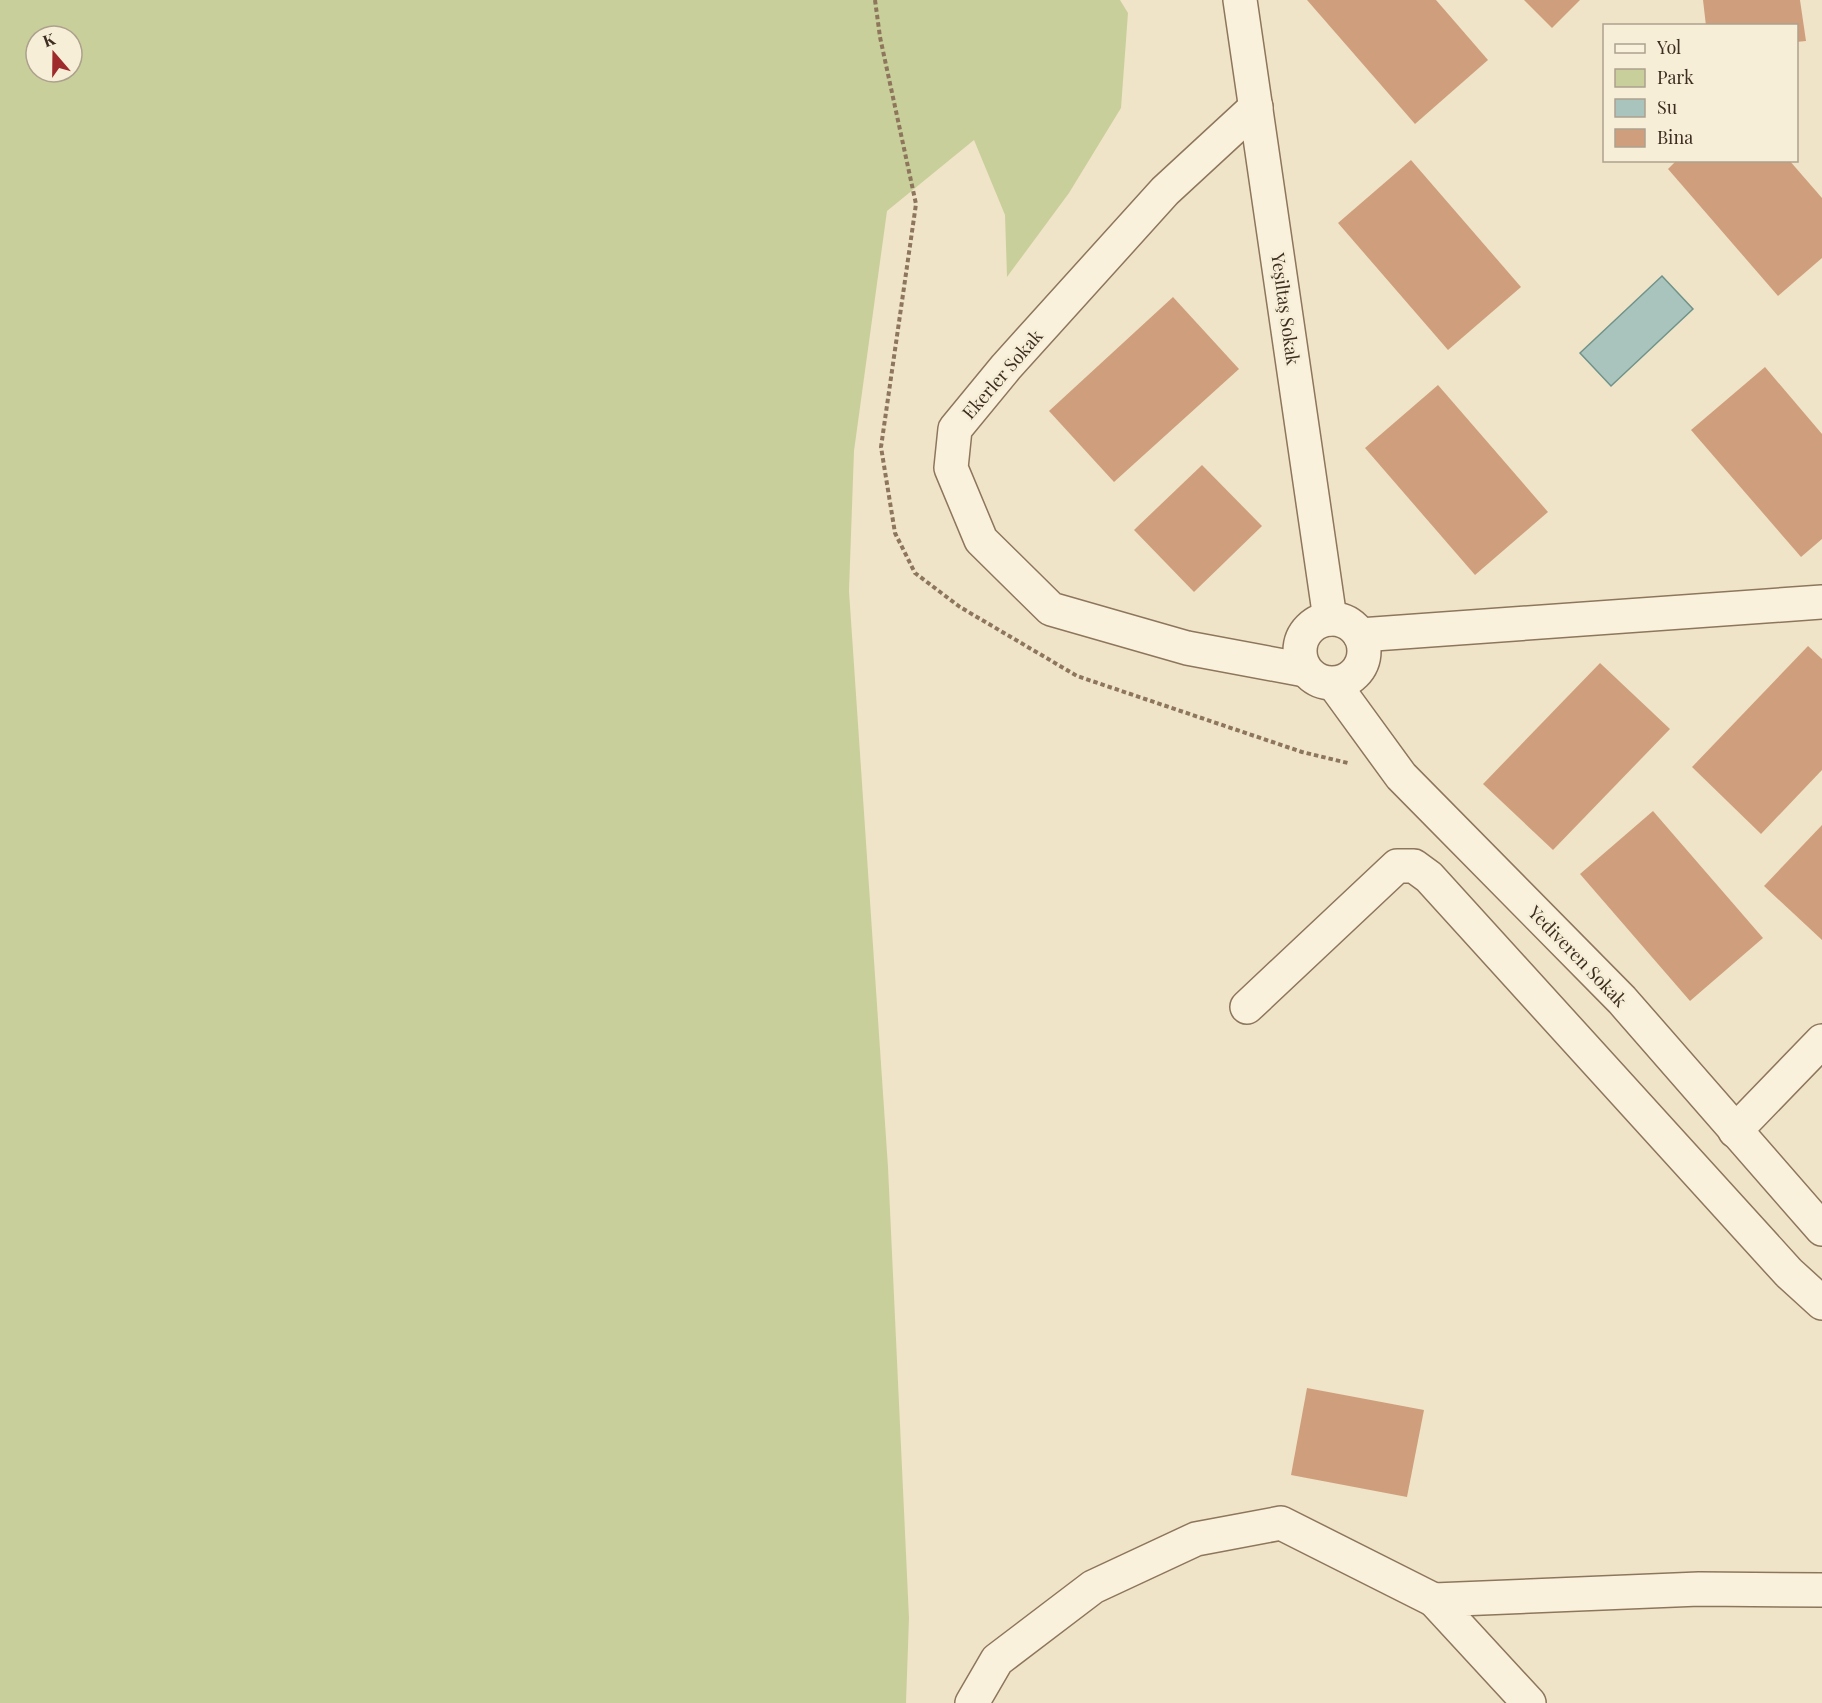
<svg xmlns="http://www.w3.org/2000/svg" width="1822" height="1703" viewBox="0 0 1822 1703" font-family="'Playfair Display',serif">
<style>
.green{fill:#c9cf9b;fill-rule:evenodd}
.water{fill:#a9c4bc;stroke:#6f938a;stroke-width:1.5}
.building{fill:#cf9f7d}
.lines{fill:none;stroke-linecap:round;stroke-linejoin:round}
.minor-casing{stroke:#8d765c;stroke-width:36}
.path{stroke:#8d765c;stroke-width:4;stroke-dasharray:4.5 3;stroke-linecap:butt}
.minor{stroke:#faf1dc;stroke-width:33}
.labels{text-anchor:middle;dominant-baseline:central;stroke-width:5;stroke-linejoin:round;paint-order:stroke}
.street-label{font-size:18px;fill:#3d2e20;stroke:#f7eed8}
</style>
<rect width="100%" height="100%" fill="#f0e4c8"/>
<path class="green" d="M0 0H1120L1128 13 1121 108 1069 193 1007 277 1005 215 974 140 887 211 854 451 849 591 888 1167 909 1618 906 1703H0ZM36 36H72V72H36Z"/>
<polygon class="water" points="1662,276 1693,309 1611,386 1580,353"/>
<g class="building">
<polygon points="1307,0 1436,0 1488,60 1415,124"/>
<polygon points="1524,0 1580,0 1552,28"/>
<polygon points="1703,0 1800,0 1806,41 1796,42 1796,26 1706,26"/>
<polygon points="1411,160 1521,287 1448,350 1338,223"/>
<polygon points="1677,160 1789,160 1822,198 1822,258 1778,296 1668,169"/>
<polygon points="1173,297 1239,369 1114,482 1049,411"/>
<polygon points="1765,367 1822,434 1822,539 1801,557 1691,430"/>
<polygon points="1438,385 1548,512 1475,575 1365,448"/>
<polygon points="1202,465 1262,526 1194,592 1134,530"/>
<polygon points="1808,646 1822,659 1822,770 1761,834 1692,767"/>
<polygon points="1600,663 1670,729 1553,850 1483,784"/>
<polygon points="1653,811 1763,938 1690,1001 1580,874"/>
<polygon points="1822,825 1822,940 1764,886"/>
<polygon points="1307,1388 1424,1410 1407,1497 1291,1475"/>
</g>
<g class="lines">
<defs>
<g id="minor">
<polyline points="1240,0 1330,619"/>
<polyline points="1256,107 1165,191 1006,367 955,429 951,468 981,540 1051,609 1187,648 1305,670"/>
<circle cx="1332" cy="651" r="32"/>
<polyline points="1360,635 1822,602"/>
<polyline points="1334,684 1401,776 1622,1000 1822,1229"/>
<polyline points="1247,1007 1397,866 1414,866 1429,877 1789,1273 1822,1303"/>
<polyline points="1735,1131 1822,1041"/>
<polyline points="972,1703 997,1660 1093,1587 1196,1539 1281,1523 1434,1600"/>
<polyline points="1529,1703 1434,1600 1699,1589 1822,1590"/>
</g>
</defs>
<use href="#minor" class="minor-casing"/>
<polyline class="path" points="875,0 880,37 916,204 881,447 895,533 915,573 960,607 1077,676 1302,752 1348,763"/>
<use href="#minor" class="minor"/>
</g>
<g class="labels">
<g class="street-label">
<text transform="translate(1286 309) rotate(82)">Yeşiltaş Sokak</text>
<text transform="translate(1002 374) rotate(-49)">Ekerler Sokak</text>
<text transform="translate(1578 956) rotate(46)">Yediveren Sokak</text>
</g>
</g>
<rect x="1603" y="24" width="195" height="138" fill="#f7eed8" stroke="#ada18e" stroke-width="1.5"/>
<rect x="1615" y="44" width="30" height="9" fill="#faf1dc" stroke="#ada18e" stroke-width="1.5"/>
<text x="1657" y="54" font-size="18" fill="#3d2e20">Yol</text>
<rect x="1615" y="69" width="30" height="18" fill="#c9cf9b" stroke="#ada18e" stroke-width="1.5"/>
<text x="1657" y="84" font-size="18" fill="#3d2e20">Park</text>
<rect x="1615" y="99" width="30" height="18" fill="#a9c4bc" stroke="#ada18e" stroke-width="1.5"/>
<text x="1657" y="114" font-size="18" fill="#3d2e20">Su</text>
<rect x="1615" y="129" width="30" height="18" fill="#cf9f7d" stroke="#ada18e" stroke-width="1.5"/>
<text x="1657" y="144" font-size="18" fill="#3d2e20">Bina</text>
<g transform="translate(54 54) rotate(340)"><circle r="28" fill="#f7eed8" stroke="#ada18e" stroke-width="1.5"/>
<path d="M0-4.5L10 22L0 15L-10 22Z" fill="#9e2a2b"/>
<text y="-9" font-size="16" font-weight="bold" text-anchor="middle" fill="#3d2e20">K</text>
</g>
</svg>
